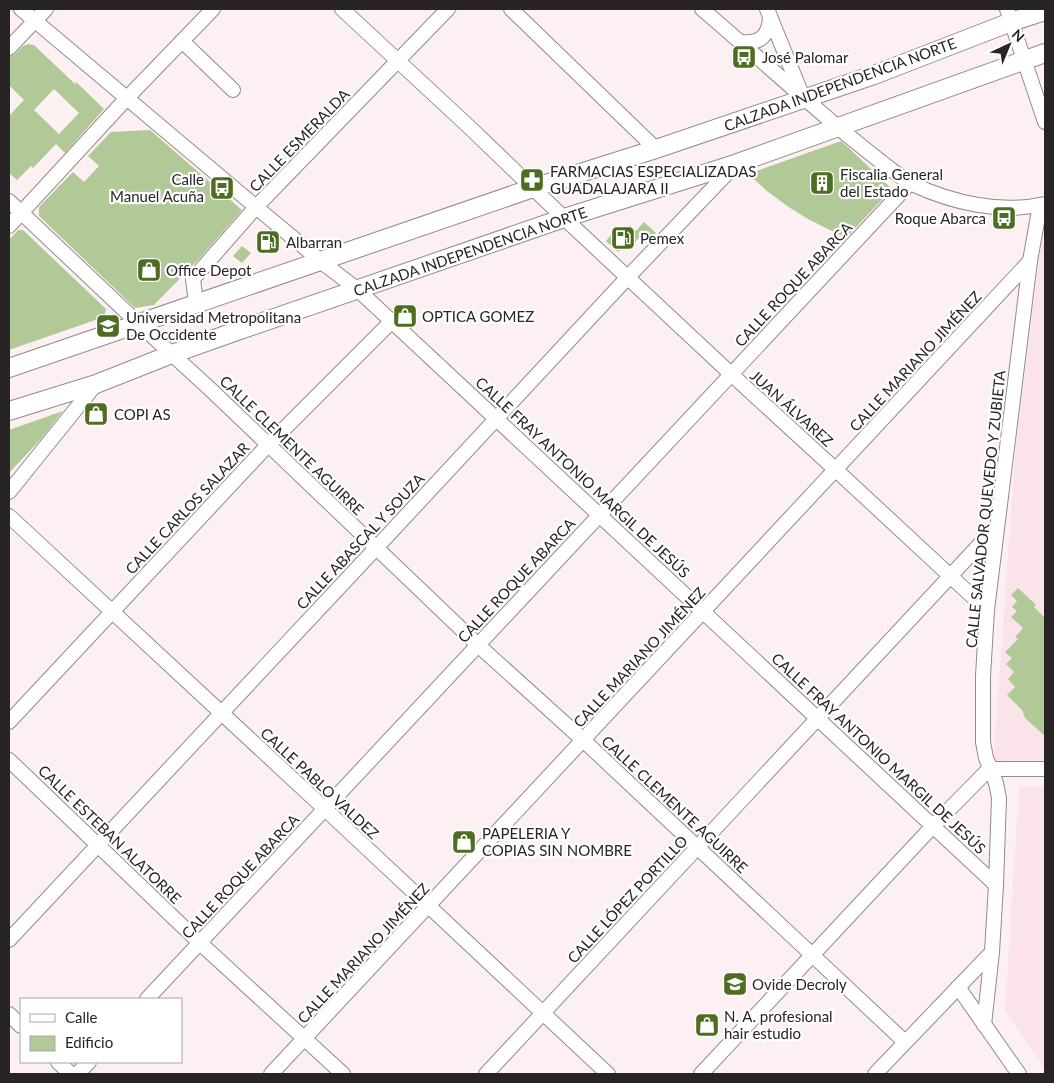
<svg xmlns="http://www.w3.org/2000/svg" width="1054" height="1083" viewBox="0 0 1054 1083" font-family="Lato,sans-serif">
<style>
.built{fill:#fbe4e9}
.building{fill:#b0c997;fill-rule:evenodd}
.lines{fill:none;stroke-linecap:round;stroke-linejoin:round}
.minor-casing{stroke:#95898c;stroke-width:16}
.major-casing{stroke:#95898c;stroke-width:20}
.minor{stroke:#fff;stroke-width:14}
.major{stroke:#fff;stroke-width:18}
.labels{text-anchor:middle;dominant-baseline:central;stroke-width:4.5;stroke-linejoin:round;paint-order:stroke}
.poi-label{font-size:15px;fill:#282324;stroke:#fff;text-anchor:start}
.street-label{font-size:15px;fill:#282324;stroke:#fff}
</style>
<rect width="100%" height="100%" fill="#fdf0f3"/>
<g class="built">
<polygon points="1045,218 1045,765 993,765 1015,455 1044,219"/>
<polygon points="1019,787 1045,787 1045,1069 1005,1011"/>
</g>
<g class="building">
<path d="M28 44 34 45 75 84 76 82 104 109 65 153 56 144 33 168 31 166 17 180 9 173V116L24 100 9 85V57L15 54 23 46ZM54 89 79 113 59 134 34 110Z"/>
<polygon points="150,130 242,210 199,259 154,305 135,308 39,216 39,207 73,172 84,182 99,166 88,156 111,132"/>
<polygon points="841,141 850,149 892,189 846,238 808,219 787,206 767,191 748,174"/>
<polygon points="644,222 656,233 647,242 641,236 631,246 626,242 618,252 606,241 615,230 621,236 630,225 636,231"/>
<polygon points="18,230 23,230 106,309 104,317 9,350 9,240"/>
<polygon points="268,233 277,242 268,252 259,243"/>
<polygon points="242,246 251,253 242,263 233,256"/>
<polygon points="63,411 41,439 9,473 9,430"/>
<polygon points="1018,588 1036,605 1034,607 1045,618 1045,736 1025,718 1022,710 1007,695 1015,687 1008,679 1014,672 1006,664 1012,658 1005,652 1018,639 1015,637 1023,628 1011,617 1017,611 1012,607 1017,601 1011,595"/>
</g>
<g class="lines">
<defs>
<g id="minor">
<polyline points="21,9 256,207 328,267 357,289 996,885"/>
<polyline points="342,9 466,124 564,218 731,374 836,470 987,610"/>
<polyline points="511,9 656,149"/>
<path d="M702 9C750 50 797 93 845 133 861 146 877 159 893 171 899 175 906 181 912 184 953 203 1001 214 1045 204"/>
<polyline points="767,9 802,95"/>
<polyline points="1007,9 1045,122"/>
<polyline points="182,41 233,90"/>
<path d="M741 42C760 44 769 36 770 17"/>
<polyline points="9,48 46,9"/>
<polyline points="9,201 138,323 210,389 478,645 583,740 905,1042"/>
<polyline points="9,226 127,98 213,9"/>
<polyline points="196,303 193,279 256,207 448,9"/>
<polyline points="9,492 96,384"/>
<polyline points="9,516 325,809 608,1074"/>
<polyline points="9,722 268,445 392,321"/>
<polyline points="9,760 200,943 343,1074"/>
<polyline points="9,940 377,547 628,277 735,165"/>
<polyline points="958,987 1019,1074"/>
<polyline points="147,999 910,183"/>
<polyline points="9,1014 21,1026"/>
<polyline points="984,1025 992,952 996,885 999,798 996,783 986,758 983,742 983,676 987,610 1030,261 1040,205"/>
<polyline points="58,1062 71,1074"/>
<polyline points="77,1074 89,1062"/>
<polyline points="271,1074 1030,261"/>
<polyline points="486,1074 997,526"/>
<polyline points="701,1074 933,826 989,769 1045,769"/>
<polyline points="875,1074 992,952"/>
</g>
<g id="major">
<polyline points="9,368 533,188 656,149 874,75 1011,22 1045,11"/>
<polyline points="9,411 96,384 172,354 237,331 564,218 735,164 1045,53"/>
</g>
</defs>
<use href="#minor" class="minor-casing"/>
<use href="#major" class="major-casing"/>
<use href="#minor" class="minor"/>
<use href="#major" class="major"/>
</g>
<defs>
<symbol id="bus-square" viewBox="-11 -11 22 22"><rect x="-9" y="-9" width="18" height="18" rx="4" fill="#4d6d22" stroke="#fff"/><path d="M-5-6H5V4H4V6H2V4H-2V6H-4V4H-5ZM-3.5-4V0h7V-4ZM-3.5 1.2v1.5H-2V1.2ZM2 1.2v1.5H3.5V1.2Z" fill="#fff"/></symbol>
<symbol id="pharmacy-square" viewBox="-11 -11 22 22"><rect x="-9" y="-9" width="18" height="18" rx="4" fill="#4d6d22" stroke="#fff"/><path d="M-2-6h4v4h4v4h-4v4h-4v-4h-4v-4h4Z" fill="#fff"/></symbol>
<symbol id="building-square" viewBox="-11 -11 22 22"><rect x="-9" y="-9" width="18" height="18" rx="4" fill="#4d6d22" stroke="#fff"/><path d="M-4-6H4V6H1V3H-1V6H-4ZM-2.5-4.3h1.7v1.8h-1.7ZM.8-4.3h1.7v1.8H.8ZM-2.5-1h1.7V.8h-1.7ZM.8-1h1.7V.8H.8Z" fill="#fff"/></symbol>
<symbol id="fuel-square" viewBox="-11 -11 22 22"><rect x="-9" y="-9" width="18" height="18" rx="4" fill="#4d6d22" stroke="#fff"/><path d="M-5.5-6h7V0h2V4h1.3V-2.5L3-4.5l.8-.8L6-3V5H2.5V1h-1V6h-7ZM-4.2-4.7v3.2H.2V-4.7Z" fill="#fff"/></symbol>
<symbol id="shop-square" viewBox="-11 -11 22 22"><rect x="-9" y="-9" width="18" height="18" rx="4" fill="#4d6d22" stroke="#fff"/><path d="M-5-2.5h2.3a2.7 3.5 0 0 1 5.4 0H5L5.5 6h-11ZM-1.5-2.5h3a1.5 2.3 0 0 0-3 0Z" fill="#fff"/></symbol>
<symbol id="university-square" viewBox="-11 -11 22 22"><rect x="-9" y="-9" width="18" height="18" rx="4" fill="#4d6d22" stroke="#fff"/><path d="M0-5L7-2L0 1L-7-2ZM-4 1L0 2.5L4 1V4Q0 6-4 4Z" fill="#fff"/></symbol>
<symbol id="school-square" viewBox="-11 -11 22 22"><rect x="-9" y="-9" width="18" height="18" rx="4" fill="#4d6d22" stroke="#fff"/><path d="M0-5L7-2L0 1L-7-2ZM-4 1L0 2.5L4 1V4Q0 6-4 4Z" fill="#fff"/></symbol>
</defs>
<g fill-rule="evenodd">
<use href="#bus-square" x="730" y="43" width="28" height="28"/>
<use href="#pharmacy-square" x="518" y="166" width="28" height="28"/>
<use href="#building-square" x="808" y="169" width="28" height="28"/>
<use href="#bus-square" x="208" y="174" width="28" height="28"/>
<use href="#bus-square" x="990" y="204" width="28" height="28"/>
<use href="#fuel-square" x="609" y="224" width="28" height="28"/>
<use href="#fuel-square" x="254" y="228" width="28" height="28"/>
<use href="#shop-square" x="135" y="256" width="28" height="28"/>
<use href="#shop-square" x="391" y="302" width="28" height="28"/>
<use href="#university-square" x="94" y="312" width="28" height="28"/>
<use href="#shop-square" x="82" y="400" width="28" height="28"/>
<use href="#shop-square" x="450" y="828" width="28" height="28"/>
<use href="#school-square" x="721" y="970" width="28" height="28"/>
<use href="#shop-square" x="693" y="1011" width="28" height="28"/>
</g>
<g class="labels">
<g class="poi-label">
<text x="762" y="57">José Palomar</text>
<text x="550" y="171">FARMACIAS ESPECIALIZADAS<tspan x="550" dy="17">GUADALAJARA II</tspan></text>
<text x="840" y="174">Fiscalia General<tspan x="840" dy="17">del Estado</tspan></text>
<text x="204" y="179" text-anchor="end">Calle<tspan x="204" dy="17">Manuel Acuña</tspan></text>
<text x="986" y="218" text-anchor="end">Roque Abarca</text>
<text x="640" y="238">Pemex</text>
<text x="286" y="242">Albarran</text>
<text x="166" y="270">Office Depot</text>
<text x="422" y="316">OPTICA GOMEZ</text>
<text x="126" y="317">Universidad Metropolitana<tspan x="126" dy="17">De Occidente</tspan></text>
<text x="114" y="414">COPI AS</text>
<text x="482" y="833">PAPELERIA Y<tspan x="482" dy="17">COPIAS SIN NOMBRE</tspan></text>
<text x="752" y="984">Ovide Decroly</text>
<text x="724" y="1016">N. A. profesional<tspan x="724" dy="17">hair estudio</tspan></text>
</g>
<g class="street-label">
<text transform="translate(840 84) rotate(-20)">CALZADA INDEPENDENCIA NORTE</text>
<text transform="translate(299 140) rotate(-46)">CALLE ESMERALDA</text>
<text transform="translate(470 251) rotate(-19)">CALZADA INDEPENDENCIA NORTE</text>
<text transform="translate(793 284) rotate(-47)">CALLE ROQUE ABARCA</text>
<text transform="translate(915 361) rotate(-47)">CALLE MARIANO JIMÉNEZ</text>
<text transform="translate(792 408) rotate(42)">JUAN ÁLVAREZ</text>
<text transform="translate(292 445) rotate(44)">CALLE CLEMENTE AGUIRRE</text>
<text transform="translate(583 477) rotate(43)">CALLE FRAY ANTONIO MARGIL DE JESÚS</text>
<text transform="translate(187 508) rotate(-47)">CALLE CARLOS SALAZAR</text>
<text transform="translate(985 509) rotate(-84)">CALLE SALVADOR QUEVEDO Y ZUBIETA</text>
<text transform="translate(360 541) rotate(-47)">CALLE ABASCAL Y SOUZA</text>
<text transform="translate(516 580) rotate(-47)">CALLE ROQUE ABARCA</text>
<text transform="translate(639 657) rotate(-47)">CALLE MARIANO JIMÉNEZ</text>
<text transform="translate(879 753) rotate(43)">CALLE FRAY ANTONIO MARGIL DE JESÚS</text>
<text transform="translate(320 783) rotate(43)">CALLE PABLO VALDEZ</text>
<text transform="translate(675 804) rotate(43)">CALLE CLEMENTE AGUIRRE</text>
<text transform="translate(110 834) rotate(44)">CALLE ESTEBAN ALATORRE</text>
<text transform="translate(240 876) rotate(-47)">CALLE ROQUE ABARCA</text>
<text transform="translate(627 899) rotate(-47)">CALLE LÓPEZ PORTILLO</text>
<text transform="translate(363 953) rotate(-47)">CALLE MARIANO JIMÉNEZ</text>
</g>
</g>
<rect width="1054" height="1083" fill="none" stroke="#282324" stroke-width="20"/>
<rect x="20" y="998" width="162" height="65" fill="#ffffff" stroke="#a9a7a7"/>
<rect x="30" y="1014" width="25" height="8" fill="#ffffff" stroke="#a9a7a7"/>
<text x="65" y="1023" font-size="15" fill="#282324">Calle</text>
<rect x="30" y="1036" width="25" height="15" fill="#b0c997" stroke="#a9a7a7"/>
<text x="65" y="1048" font-size="15" fill="#282324">Edificio</text>
<g transform="translate(1009 45) rotate(44)" stroke="#ffffff" stroke-width="4" paint-order="stroke">
<path d="M0-4L9 19L0 12L-9 19Z" fill="#282324"/>
<text y="-8" font-size="14" font-weight="bold" text-anchor="middle" fill="#282324">N</text>
</g>
</svg>
